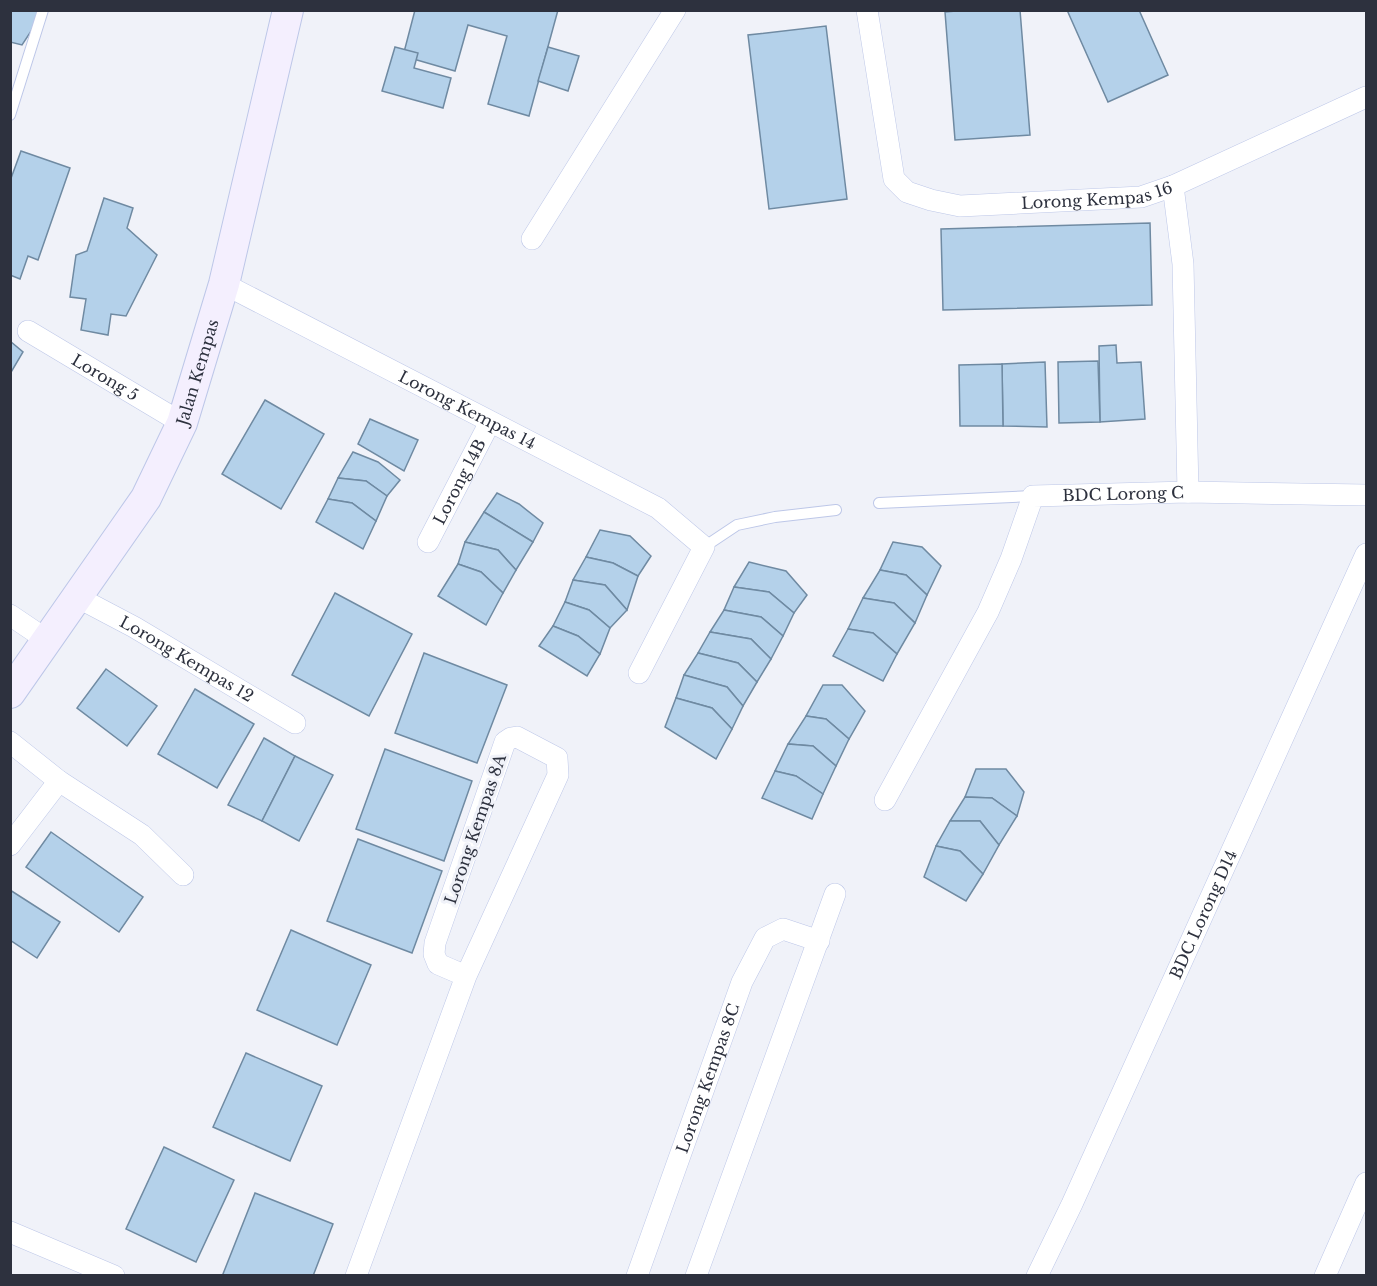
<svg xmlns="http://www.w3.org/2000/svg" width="1377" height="1286" viewBox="0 0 1377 1286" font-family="'Libre Baskerville',serif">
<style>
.building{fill:#b4d1ea;stroke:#6f8aa2;stroke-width:1.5}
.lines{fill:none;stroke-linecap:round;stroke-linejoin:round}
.lane-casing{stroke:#bdc7e8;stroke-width:12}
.street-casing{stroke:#bdc7e8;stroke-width:22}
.secondary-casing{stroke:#bdc7e8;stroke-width:32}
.lane{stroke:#fff;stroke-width:10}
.street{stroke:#fff;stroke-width:21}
.secondary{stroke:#f4effe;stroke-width:30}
.labels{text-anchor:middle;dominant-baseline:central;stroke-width:6;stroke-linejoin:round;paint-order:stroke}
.street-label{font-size:16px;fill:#2d313e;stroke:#f0f2f9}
</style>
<rect width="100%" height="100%" fill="#f0f2f9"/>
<g class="building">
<polygon points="10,10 38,10 43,13 22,45 10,42"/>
<polygon points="415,10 558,10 529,116 488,104 507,36 468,25 455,71 403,56"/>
<polygon points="967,10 1020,10 1030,135 955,140 945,12"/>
<polygon points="1067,10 1139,10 1168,75 1108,102"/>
<polygon points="826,26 847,199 769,209 748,35"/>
<polygon points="395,47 418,53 414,68 451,78 443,108 382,91"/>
<polygon points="548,47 579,56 568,91 538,81"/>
<polygon points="21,151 70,168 38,260 28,256 20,279 10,275 10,181"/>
<polygon points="104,198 133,208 127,228 157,255 126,316 111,314 108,335 81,330 86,299 70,297 76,255 87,251"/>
<polygon points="1150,223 1152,305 943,310 941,229"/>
<polygon points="10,341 23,352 10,374"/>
<polygon points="1116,345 1117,363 1141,362 1145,419 1100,422 1099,346"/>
<polygon points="1098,361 1100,422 1059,423 1058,362"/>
<polygon points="1045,362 1047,427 1003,426 1002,364"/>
<polygon points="1002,364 1003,426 960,426 959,365"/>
<polygon points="265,400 324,434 281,509 222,474"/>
<polygon points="370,419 418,440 404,471 358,444"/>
<polygon points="353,452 378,462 400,480 387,496 366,481 338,478"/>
<polygon points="338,478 366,481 387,496 376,521 352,503 328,499"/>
<polygon points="497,493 519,504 543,523 533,542 484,512"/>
<polygon points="328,499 352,503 376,521 363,549 316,522"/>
<polygon points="484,512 533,542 516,570 498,550 465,542"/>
<polygon points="600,530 630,536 651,556 638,576 613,563 586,557"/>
<polygon points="465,542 498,550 516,570 503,593 481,572 458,564"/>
<polygon points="893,542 922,547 941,566 927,595 906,575 880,570"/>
<polygon points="586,557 613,563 638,576 627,610 605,585 573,580"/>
<polygon points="749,562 786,571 807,595 794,613 769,592 734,587"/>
<polygon points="458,564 481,572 503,593 486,625 438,596"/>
<polygon points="880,570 906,575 927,595 915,623 894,603 863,598"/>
<polygon points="573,580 605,585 627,610 610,628 589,610 565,602"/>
<polygon points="734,587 769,592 794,613 783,636 761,617 724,610"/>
<polygon points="335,593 412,634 369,716 292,675"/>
<polygon points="863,598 894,603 915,623 897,654 873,633 848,629"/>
<polygon points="565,602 589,610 610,628 600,654 578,636 553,626"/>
<polygon points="724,610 761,617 783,636 771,659 751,639 710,632"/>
<polygon points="553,626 578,636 600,654 587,676 539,646"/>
<polygon points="848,629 873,633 897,654 883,681 833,656"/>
<polygon points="710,632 751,639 771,659 757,682 738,663 698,653"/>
<polygon points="424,653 507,685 477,763 395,733"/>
<polygon points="698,653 738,663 757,682 743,706 727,687 684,675"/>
<polygon points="106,669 157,706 127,746 77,708"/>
<polygon points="684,675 727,687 743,706 732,729 712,708 676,698"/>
<polygon points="823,685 842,685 865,711 849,739 826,719 806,716"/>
<polygon points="195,689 254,724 217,788 158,754"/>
<polygon points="676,698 712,708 732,729 716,759 665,727"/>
<polygon points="806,716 826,719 849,739 836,766 813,746 788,744"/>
<polygon points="264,738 295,756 262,821 228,805"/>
<polygon points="788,744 813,746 836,766 823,794 796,776 775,771"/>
<polygon points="385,749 472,781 444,861 356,829"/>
<polygon points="295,756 333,775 299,841 262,821"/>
<polygon points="976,769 1006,769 1024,792 1017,816 992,798 965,797"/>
<polygon points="775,771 796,776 823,794 812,819 762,798"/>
<polygon points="965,797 992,798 1017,816 999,845 980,821 950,821"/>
<polygon points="950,821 980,821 999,845 983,874 960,851 936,846"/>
<polygon points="51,832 143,897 119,932 26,867"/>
<polygon points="358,839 442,871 412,953 327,921"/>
<polygon points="936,846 960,851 983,874 966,901 924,877"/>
<polygon points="10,890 60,922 37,958 10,940"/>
<polygon points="291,930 371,965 337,1045 257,1010"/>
<polygon points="246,1053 322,1086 290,1161 213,1127"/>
<polygon points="164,1147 234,1180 196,1262 126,1229"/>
<polygon points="255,1193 333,1224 313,1276 227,1276 223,1274"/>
</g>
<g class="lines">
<defs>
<g id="lane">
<polyline points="10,115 43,10"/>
<polyline points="879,503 1033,496"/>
<polyline points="704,547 737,525 775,517 836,510"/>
</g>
<g id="street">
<path id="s1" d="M867 10 894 179 907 192 931 200 960 206 1141 197 1173 186 1183 264 1188 492"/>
<polyline points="1173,186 1366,97"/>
<polyline points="532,239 675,10"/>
<path id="s2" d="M224 284 658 508 704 547 639 673"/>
<path id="s3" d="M28 331 182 423"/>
<path id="s4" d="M428 542 490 422"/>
<path id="s5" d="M77 597 134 627 295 723"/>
<polyline points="10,615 47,640"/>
<polyline points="10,742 59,781"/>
<path id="s6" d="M885 800 988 612 1011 559 1033 496 1188 492 1366 495"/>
<polyline points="10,845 59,781 142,835 183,875"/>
<polyline points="10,1232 114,1276"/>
<polyline points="356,1276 466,976 558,775 557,758 517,737 511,738 505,742 435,943 434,954 438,964 466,976"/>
<path id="s7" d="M637 1276 742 982 765 938 783 929 819 941"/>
<polyline points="696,1276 835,894"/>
<path id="s8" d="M1037 1276 1072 1204 1366 554"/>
<polyline points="1325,1276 1366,1183"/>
</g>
<g id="secondary">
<path id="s9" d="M10 693 146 498 182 423 224 284 288 10"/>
</g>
</defs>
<use href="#lane" class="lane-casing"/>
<use href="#street" class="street-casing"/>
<use href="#secondary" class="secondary-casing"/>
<use href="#lane" class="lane"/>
<use href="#street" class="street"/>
<use href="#secondary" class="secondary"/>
</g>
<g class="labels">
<g class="street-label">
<text stroke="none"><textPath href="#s1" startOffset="382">Lorong Kempas 16</textPath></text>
<text stroke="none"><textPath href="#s9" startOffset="374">Jalan Kempas</textPath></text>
<text stroke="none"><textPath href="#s3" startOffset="90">Lorong 5</textPath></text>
<text stroke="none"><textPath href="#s2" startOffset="274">Lorong Kempas 14</textPath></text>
<text stroke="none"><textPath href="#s4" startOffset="68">Lorong 14B</textPath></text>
<text stroke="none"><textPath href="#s6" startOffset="429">BDC Lorong C</textPath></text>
<text stroke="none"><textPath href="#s5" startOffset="126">Lorong Kempas 12</textPath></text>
<text transform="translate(475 829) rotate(-71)">Lorong Kempas 8A</text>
<text stroke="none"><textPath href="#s8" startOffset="398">BDC Lorong D14</textPath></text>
<text stroke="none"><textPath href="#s7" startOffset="210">Lorong Kempas 8C</textPath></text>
</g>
</g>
<rect width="1377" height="1286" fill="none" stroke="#2d313e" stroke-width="24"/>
</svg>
